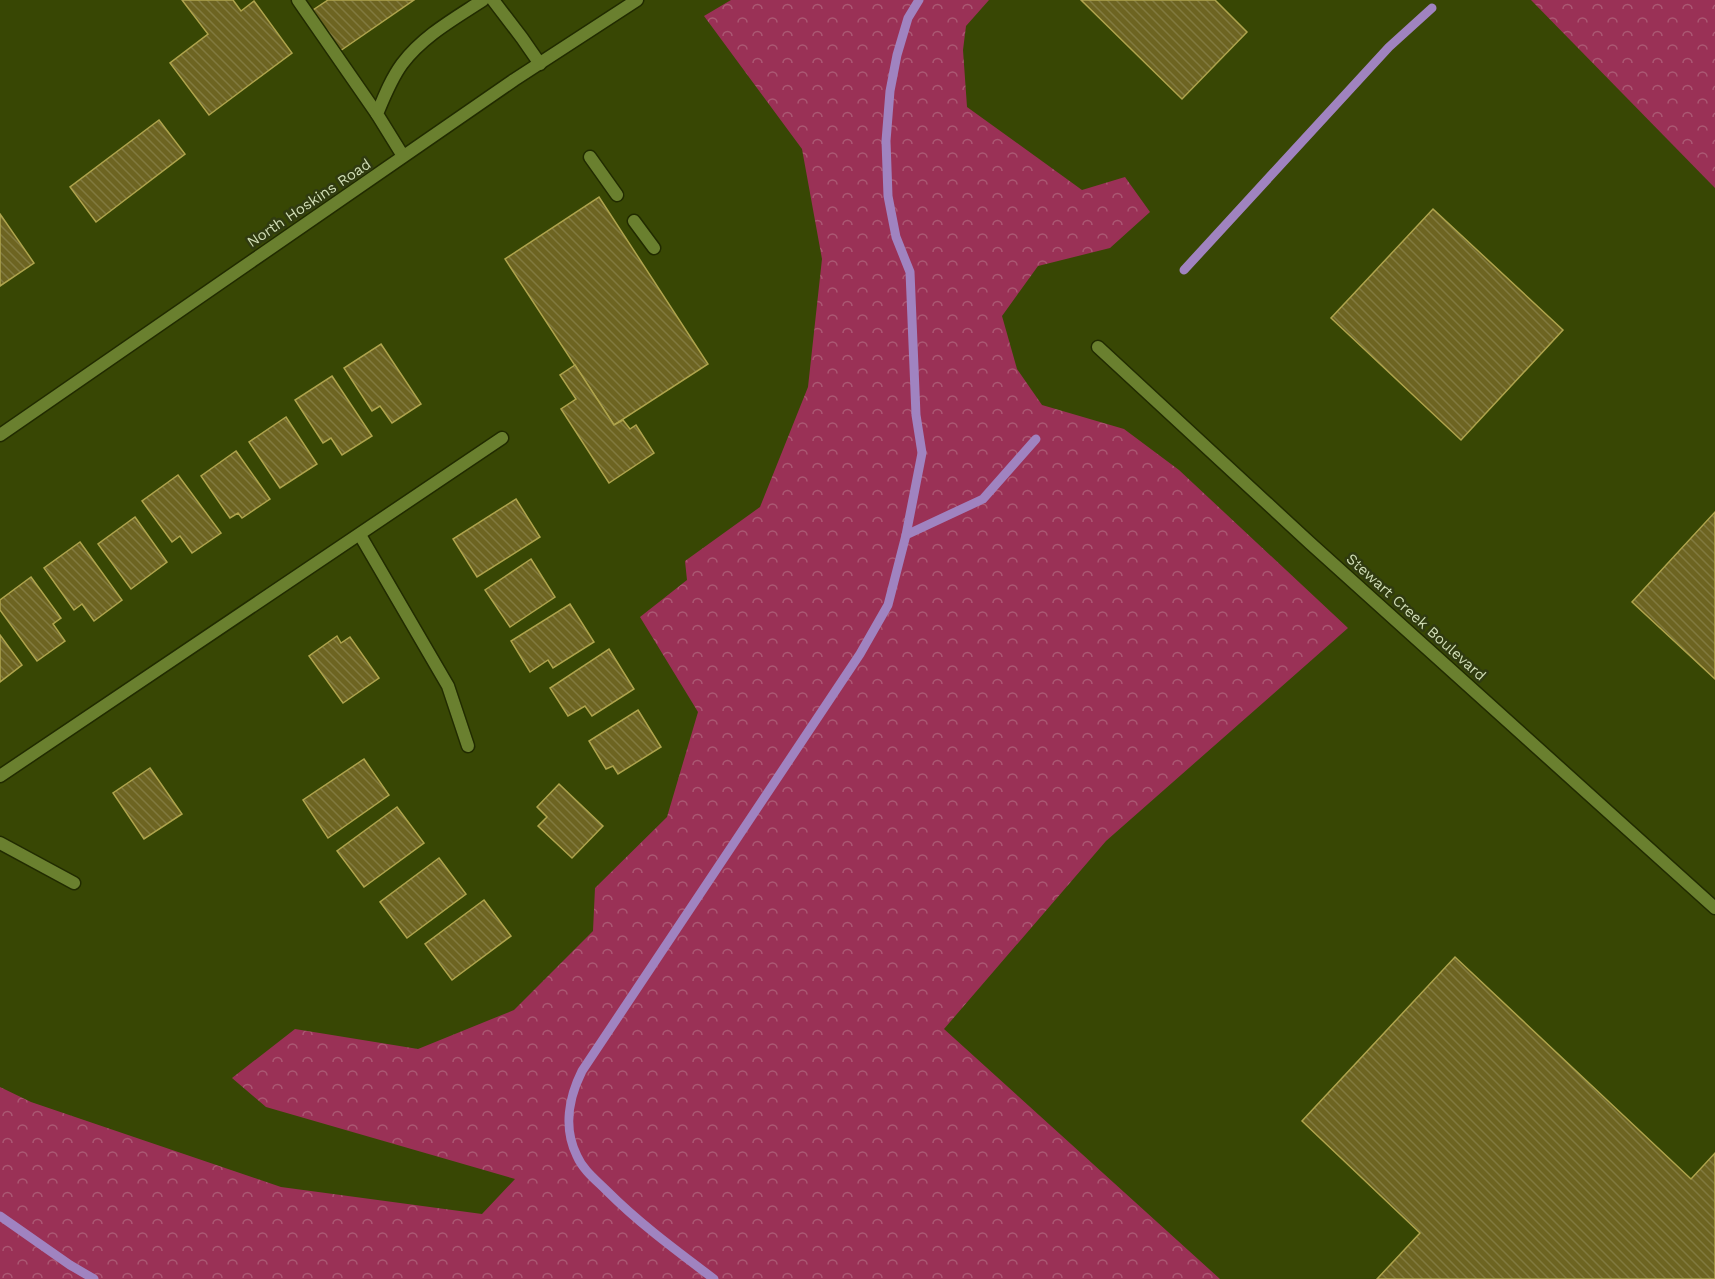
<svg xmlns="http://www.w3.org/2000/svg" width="1715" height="1279" viewBox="0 0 1715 1279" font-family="'Work Sans',sans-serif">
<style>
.forest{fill:url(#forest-crowns)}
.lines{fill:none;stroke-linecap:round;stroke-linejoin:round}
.stream{stroke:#a083c0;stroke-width:9}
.building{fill:url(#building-back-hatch);stroke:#afa44d;stroke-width:1.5}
.service-casing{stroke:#212b00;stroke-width:15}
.minor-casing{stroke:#212b00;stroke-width:15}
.tertiary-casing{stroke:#212b00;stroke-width:15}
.service{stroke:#6a802f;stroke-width:12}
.minor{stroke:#6a802f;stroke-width:12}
.tertiary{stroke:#6a802f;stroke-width:12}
.labels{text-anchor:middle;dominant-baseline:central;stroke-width:5;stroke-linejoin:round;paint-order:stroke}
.street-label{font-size:15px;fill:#d0ddb5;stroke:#303b10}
</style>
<defs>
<pattern id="forest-crowns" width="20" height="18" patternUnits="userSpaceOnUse" patternTransform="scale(1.5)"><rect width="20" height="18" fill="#9a3156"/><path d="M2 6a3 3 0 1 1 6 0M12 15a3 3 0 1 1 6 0" fill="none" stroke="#ab5873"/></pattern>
<pattern id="building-back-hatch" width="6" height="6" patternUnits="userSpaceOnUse" patternTransform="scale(1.5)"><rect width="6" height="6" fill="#6d6421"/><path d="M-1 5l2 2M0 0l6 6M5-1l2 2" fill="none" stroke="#817a3f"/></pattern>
</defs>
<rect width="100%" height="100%" fill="#384704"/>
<g class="forest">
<polygon points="731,0 989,0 966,26 963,50 967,107 1082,190 1125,177 1150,212 1110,248 1038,266 1002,316 1017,369 1042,405 1124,429 1179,470 1348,628 1106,841 944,1029 1220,1279 0,1279 0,1087 31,1102 281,1187 482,1214 515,1179 266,1107 232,1078 295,1029 418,1049 514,1010 593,931 595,888 667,817 698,712 640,617 687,580 685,561 760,507 808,387 822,259 802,149 704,16"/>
<polygon points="1531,0 1715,0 1715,188"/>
</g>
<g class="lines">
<g class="stream">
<polyline points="1184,270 1389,47 1432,8"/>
<polyline points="906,535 983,499 1036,439"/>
<polyline points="0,1216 70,1265 94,1279"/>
<path d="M714 1279C677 1251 640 1224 607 1191 596 1180 583 1170 577 1156 563 1128 569 1097 582 1071L860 654 888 605 906 535 922 453 916 415 910 272 896 237 888 196 886 141 890 91 897 55 908 18 919 0"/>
</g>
</g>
<g class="building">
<polygon points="182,0 233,0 241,11 254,1 292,53 209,115 170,63 208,34"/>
<polygon points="328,0 414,0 340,51 313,10"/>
<polygon points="1081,0 1215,0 1247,32 1182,99"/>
<polygon points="159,120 185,154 96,222 70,187"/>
<polygon points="599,197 708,364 614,425 505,259"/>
<polygon points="1433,209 1563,330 1461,440 1331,318"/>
<polygon points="0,214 34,263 0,286"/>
<polygon points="381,344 421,404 392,423 380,406 372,411 344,368"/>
<polygon points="575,365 614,425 623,420 630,429 636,425 654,453 609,483 561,409 576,399 560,375"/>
<polygon points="332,376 372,436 342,455 331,438 323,443 295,400"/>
<polygon points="286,417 317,464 280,488 249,442"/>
<polygon points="236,451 270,499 242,518 238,513 230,518 201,476"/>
<polygon points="178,475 221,533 192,553 180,536 172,542 142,501"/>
<polygon points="516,499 540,537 477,577 453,539"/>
<polygon points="1715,512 1715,679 1632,602"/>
<polygon points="135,517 167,562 131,589 98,544"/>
<polygon points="80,542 122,600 94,621 82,604 74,610 44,568"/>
<polygon points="531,559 555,597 510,627 485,590"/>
<polygon points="31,577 61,618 53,624 65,641 37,661 0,610 0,600"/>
<polygon points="570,604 594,642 553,668 548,660 530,672 511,641"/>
<polygon points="0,635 22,665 0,682"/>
<polygon points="337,636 341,643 350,637 379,678 343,703 309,656"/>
<polygon points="609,649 634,689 592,716 585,706 568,716 550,688"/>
<polygon points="638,710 661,747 618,774 613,766 606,769 589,741"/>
<polygon points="364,759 389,795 328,838 303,800"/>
<polygon points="150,768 182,814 144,839 113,793"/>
<polygon points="559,784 603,826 572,858 538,826 547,817 537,807"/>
<polygon points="397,807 424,843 364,887 337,851"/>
<polygon points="439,858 466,894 407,938 380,902"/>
<polygon points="484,900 511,936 452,980 425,944"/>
<polygon points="1455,957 1691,1179 1715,1153 1715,1279 1377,1279 1420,1233 1302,1121"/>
</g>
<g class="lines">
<defs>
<g id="service">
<polyline points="298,0 377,114"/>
<polyline points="493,0 522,38 540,64"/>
<path d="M403 156 377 114C384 97 391 79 402 64 423 36 454 19 483 0"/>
<polyline points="590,157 617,195"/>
<polyline points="634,221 654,248"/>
</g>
<g id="minor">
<polyline points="1098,347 1310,543 1715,908"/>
<polyline points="360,535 448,686 468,746"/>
<polyline points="0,776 502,438"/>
<polyline points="0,843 74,883"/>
</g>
<polyline id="tertiary" points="0,435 514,80 637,0"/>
</defs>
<use href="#service" class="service-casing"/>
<use href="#minor" class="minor-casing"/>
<use href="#tertiary" class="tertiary-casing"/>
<use href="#service" class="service"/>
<use href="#minor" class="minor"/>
<use href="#tertiary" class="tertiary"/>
</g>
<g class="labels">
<g class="street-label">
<text transform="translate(309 203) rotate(-34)">North Hoskins Road</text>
<text transform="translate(1416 617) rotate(42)">Stewart Creek Boulevard</text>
</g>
</g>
</svg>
